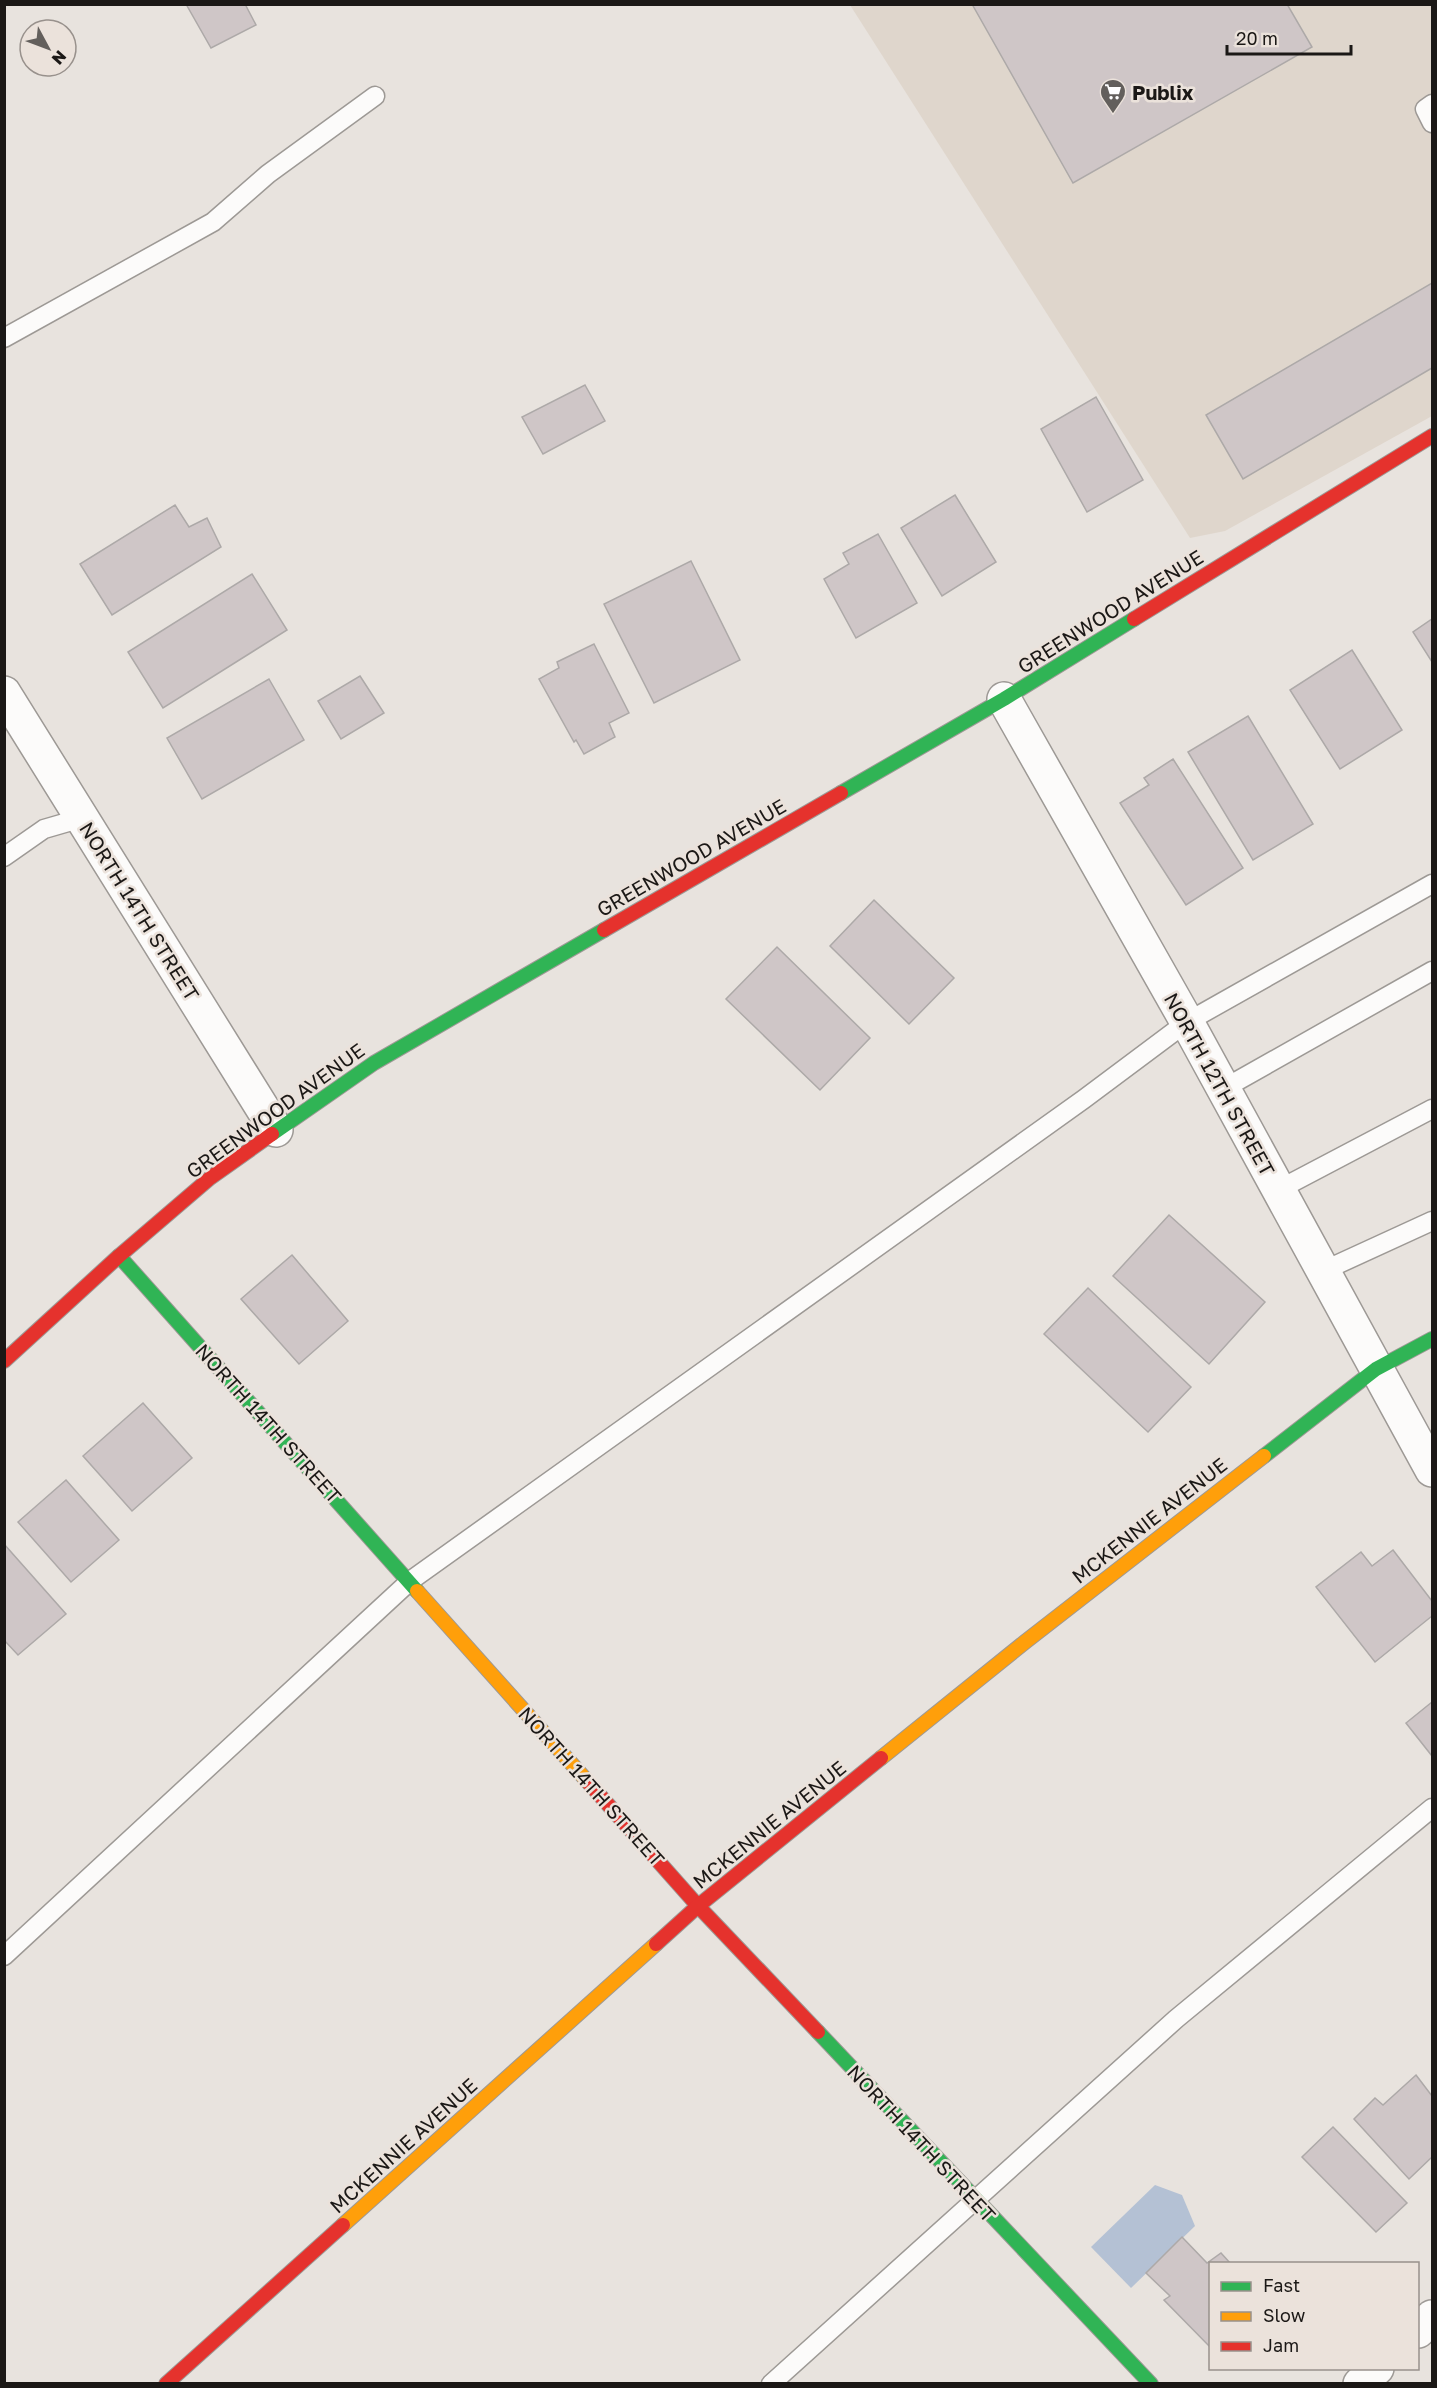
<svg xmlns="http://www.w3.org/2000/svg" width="1437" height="2388" viewBox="0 0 1437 2388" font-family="'Golos Text',sans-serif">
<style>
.built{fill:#dfd6cc}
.water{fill:#b4c1d4}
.building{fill:#cfc6c7;stroke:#ada9a8;stroke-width:1.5}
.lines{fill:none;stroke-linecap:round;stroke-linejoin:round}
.lane-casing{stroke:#9d9995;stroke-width:21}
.street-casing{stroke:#9d9995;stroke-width:36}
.fast-casing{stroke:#9d9995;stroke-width:16}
.slow-casing{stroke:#9d9995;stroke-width:16}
.jam-casing{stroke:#9d9995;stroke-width:16}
.lane{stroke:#fcfbfa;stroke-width:18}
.street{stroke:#fcfbfa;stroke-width:33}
.fast{stroke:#30b455;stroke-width:14}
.slow{stroke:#ff9f0a;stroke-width:14}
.jam{stroke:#e5322d;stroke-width:14}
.labels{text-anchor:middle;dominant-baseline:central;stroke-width:5;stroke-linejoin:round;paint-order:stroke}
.poi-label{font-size:20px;font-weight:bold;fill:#1b1816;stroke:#ebe2db;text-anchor:start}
.street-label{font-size:20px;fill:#1b1816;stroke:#ebe2db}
</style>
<rect width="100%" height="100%" fill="#e8e3de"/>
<polygon class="built" points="850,5 1432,5 1432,416 1225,531 1190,538"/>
<polygon class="water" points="1155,2185 1182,2195 1195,2226 1131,2288 1091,2247"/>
<g class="building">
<polygon points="186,4 245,4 256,25 211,48"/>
<polygon points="972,4 1287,4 1312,47 1073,183"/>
<polygon points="1432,283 1432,368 1243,479 1206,415"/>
<polygon points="585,385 605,421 543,454 522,417"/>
<polygon points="1096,397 1143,480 1087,512 1041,429"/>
<polygon points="955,495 996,562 942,596 901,528"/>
<polygon points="175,505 189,527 207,518 221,547 112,615 80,564"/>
<polygon points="878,534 917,603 856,638 824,579 849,564 843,553"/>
<polygon points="691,561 740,660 654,703 604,604"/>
<polygon points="252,574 287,630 163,708 128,652"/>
<polygon points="1432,619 1432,662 1413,632"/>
<polygon points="594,644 629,713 609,723 615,737 584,754 576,740 574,742 539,679 559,668 557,662"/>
<polygon points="1352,650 1402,730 1340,769 1290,690"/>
<polygon points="360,676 384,713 341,739 318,701"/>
<polygon points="269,679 304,740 202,799 167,738"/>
<polygon points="1248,716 1313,824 1253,860 1188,752"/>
<polygon points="1173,759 1243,868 1186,905 1120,803 1149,785 1144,778"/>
<polygon points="874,900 954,978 909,1024 830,946"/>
<polygon points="777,947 870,1038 820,1090 726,999"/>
<polygon points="1169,1215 1265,1302 1209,1364 1113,1276"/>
<polygon points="292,1255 348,1321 299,1364 241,1299"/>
<polygon points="1088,1288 1191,1387 1148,1432 1044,1334"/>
<polygon points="143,1403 192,1458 132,1511 83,1456"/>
<polygon points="66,1480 119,1540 71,1582 18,1522"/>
<polygon points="4,1544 66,1614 18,1655 4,1640"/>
<polygon points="1393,1550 1432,1601 1432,1616 1375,1662 1316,1587 1361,1552 1372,1566"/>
<polygon points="1432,1702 1432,1756 1406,1723"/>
<polygon points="1416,2075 1432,2096 1432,2157 1409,2179 1354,2119 1375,2098 1383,2105"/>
<polygon points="1333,2127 1407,2203 1376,2232 1302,2157"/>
<polygon points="1182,2237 1207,2263 1221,2253 1231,2264 1210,2264 1210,2347 1164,2300 1170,2296 1146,2273"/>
</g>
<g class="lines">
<defs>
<g id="lane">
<polyline points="1432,104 1425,109 1432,123"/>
<polyline points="4,338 213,222 268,174 375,96"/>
<polyline points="4,857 44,829 82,818"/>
<polyline points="1223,1089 1432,971"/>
<polyline points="1278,1190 1432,1109"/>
<polyline points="1323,1271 1432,1221"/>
<polyline points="4,1956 410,1581 1084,1099 1187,1022 1432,884"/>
<polyline points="771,2384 1176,2019 1432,1808"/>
</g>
<g id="street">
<polyline points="4,693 276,1130"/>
<polyline points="1004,699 1187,1022 1432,1470"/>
<polyline points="1418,2331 1432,2317"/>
<polyline points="1360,2384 1377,2368"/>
</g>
<g id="fast">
<polyline points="841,793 1004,699 1134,619"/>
<polyline points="272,1134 374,1063 604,930"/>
<polyline points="119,1256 417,1591"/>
<polyline points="1264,1456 1376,1369 1432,1339"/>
<polyline points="818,2032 1151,2384"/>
</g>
<g id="slow">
<polyline points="417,1591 588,1782"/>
<polyline points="881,1758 1025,1642 1264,1456"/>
<polyline points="343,2225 656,1944"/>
</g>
<g id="jam">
<polyline points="1134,619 1432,436"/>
<polyline points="604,930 841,793"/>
<polyline points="4,1361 119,1256 210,1178 272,1134"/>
<polyline points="588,1782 698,1906 818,2032"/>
<polyline points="656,1944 698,1906 881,1758"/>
<polyline points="166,2384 343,2225"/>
</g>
</defs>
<use href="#lane" class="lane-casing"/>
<use href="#street" class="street-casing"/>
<use href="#fast" class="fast-casing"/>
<use href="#slow" class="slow-casing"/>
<use href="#jam" class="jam-casing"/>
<use href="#lane" class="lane"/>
<use href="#street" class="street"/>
<use href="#fast" class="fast"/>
<use href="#slow" class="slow"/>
<use href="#jam" class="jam"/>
</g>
<defs>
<symbol id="supermarket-pin" viewBox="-11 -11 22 30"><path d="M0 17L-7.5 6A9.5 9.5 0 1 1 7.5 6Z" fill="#635f5c" stroke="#ebe2db"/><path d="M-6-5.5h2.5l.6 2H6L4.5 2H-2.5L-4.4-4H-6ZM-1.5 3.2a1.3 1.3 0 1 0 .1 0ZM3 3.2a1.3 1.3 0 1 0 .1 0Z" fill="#fff"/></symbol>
</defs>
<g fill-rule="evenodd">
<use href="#supermarket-pin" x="1098" y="77" width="30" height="40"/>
</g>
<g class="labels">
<g class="poi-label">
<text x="1132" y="92">Publix</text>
</g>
<g class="street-label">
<text transform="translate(1110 611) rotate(-32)">GREENWOOD AVENUE</text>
<text transform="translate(691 857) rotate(-30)">GREENWOOD AVENUE</text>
<text transform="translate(140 911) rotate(58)">NORTH 14TH STREET</text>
<text transform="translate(1220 1084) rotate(61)">NORTH 12TH STREET</text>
<text transform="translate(275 1110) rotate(-36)">GREENWOOD AVENUE</text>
<text transform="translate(269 1423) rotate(48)">NORTH 14TH STREET</text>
<text transform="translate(1149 1520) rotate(-38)">MCKENNIE AVENUE</text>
<text transform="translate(592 1786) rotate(48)">NORTH 14TH STREET</text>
<text transform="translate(769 1824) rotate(-39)">MCKENNIE AVENUE</text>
<text transform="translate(922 2143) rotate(47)">NORTH 14TH STREET</text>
<text transform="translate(403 2145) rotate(-42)">MCKENNIE AVENUE</text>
</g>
</g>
<rect width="1437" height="2388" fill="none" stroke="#1b1816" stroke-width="12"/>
<rect x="1209" y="2262" width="210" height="108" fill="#ebe2db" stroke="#98918c" stroke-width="1.5"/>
<rect x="1221" y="2282" width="30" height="9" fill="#30b455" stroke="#98918c" stroke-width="1.5"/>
<text x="1263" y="2292" font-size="18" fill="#1b1816">Fast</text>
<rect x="1221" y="2312" width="30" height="9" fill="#ff9f0a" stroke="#98918c" stroke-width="1.5"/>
<text x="1263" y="2322" font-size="18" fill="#1b1816">Slow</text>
<rect x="1221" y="2342" width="30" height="9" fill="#e5322d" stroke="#98918c" stroke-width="1.5"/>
<text x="1263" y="2352" font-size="18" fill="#1b1816">Jam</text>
<g transform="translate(48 48) rotate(131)"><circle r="28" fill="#ebe2db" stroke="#98918c" stroke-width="1.5"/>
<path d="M0-4.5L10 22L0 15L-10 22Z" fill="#635f5c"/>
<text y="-9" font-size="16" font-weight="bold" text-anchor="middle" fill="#1b1816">N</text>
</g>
<path d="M1227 45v9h124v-9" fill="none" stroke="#1b1816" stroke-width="3"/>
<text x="1236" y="45" font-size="18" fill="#1b1816" stroke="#ebe2db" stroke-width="4.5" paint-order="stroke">20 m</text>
</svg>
